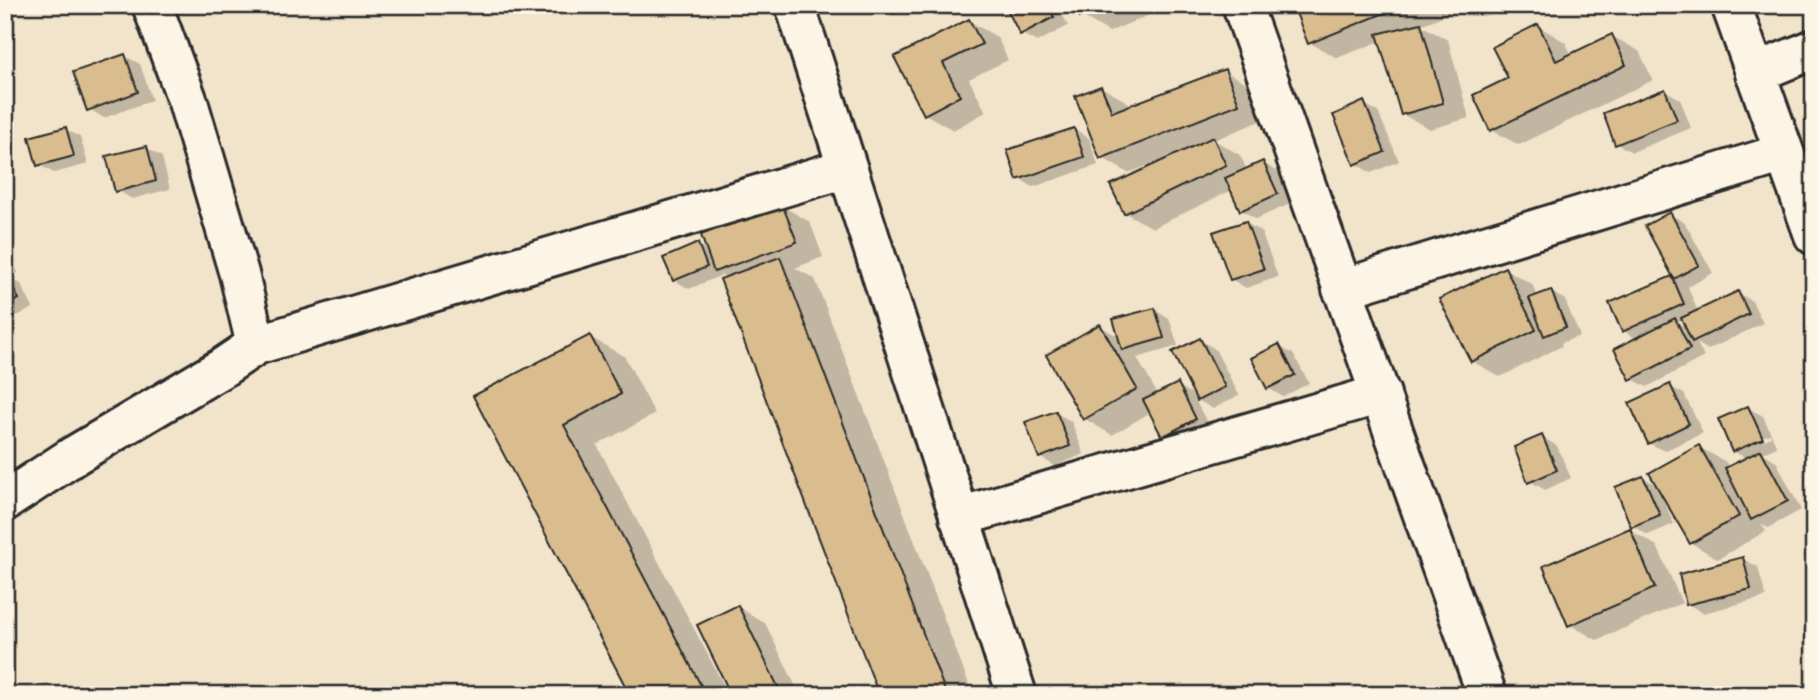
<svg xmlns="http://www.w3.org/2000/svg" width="1819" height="700" viewBox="0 0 1819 700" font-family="'Architects Daughter',sans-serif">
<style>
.shadow{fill:#0003;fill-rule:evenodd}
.building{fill:#dabd8e;stroke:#2b2b2b;stroke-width:2}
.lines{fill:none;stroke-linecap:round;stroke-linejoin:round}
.minor-casing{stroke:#2b2b2b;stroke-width:44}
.minor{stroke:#fcf5e5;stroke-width:38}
</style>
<rect width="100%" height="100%" fill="#f2e4cb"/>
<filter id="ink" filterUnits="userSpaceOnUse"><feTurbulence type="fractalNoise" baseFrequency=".0143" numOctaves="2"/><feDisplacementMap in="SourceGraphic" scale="14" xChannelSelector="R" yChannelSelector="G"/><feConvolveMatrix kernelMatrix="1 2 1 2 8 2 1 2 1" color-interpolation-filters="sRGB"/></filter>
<g filter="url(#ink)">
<g class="shadow">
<polygon points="1007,5 1058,5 1068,26 1037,42 1022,34"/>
<polygon points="1077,5 1172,5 1109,32 1082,16"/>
<polygon points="1295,5 1469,5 1421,25 1448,40 1469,118 1430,129 1402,114 1381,41 1337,58 1310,43"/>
<polygon points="1536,5 1563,5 1548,12"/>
<polygon points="969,21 997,37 1008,60 969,79 986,112 953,130 925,114 896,58"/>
<polygon points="1538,26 1565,42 1572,55 1612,36 1639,51 1653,80 1519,145 1491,130 1510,79"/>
<polygon points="125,56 140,64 152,100 104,118 89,109"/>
<polygon points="1224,71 1252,86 1265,119 1214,140 1240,155 1247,170 1263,163 1278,172 1292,203 1256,219 1241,210 1232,190 1153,228 1125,213 1161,164 1159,161 1128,173 1101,157 1101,87 1129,103 1130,107"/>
<polygon points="1665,90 1680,99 1691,128 1632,152 1617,144"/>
<polygon points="1363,103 1378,112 1399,161 1371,173 1356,164"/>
<polygon points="65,129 80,137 88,164 54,173 39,165"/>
<polygon points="1074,129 1089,138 1098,165 1033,187 1018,178"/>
<polygon points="147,148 162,157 170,189 132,199 117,190"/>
<polygon points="782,206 810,222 823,257 795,268 815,279 973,695 880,695 727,278 722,275 689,289 674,280 698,245 709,251"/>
<path d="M1670 214 1685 223 1713 273 1688 287 1698 312 1738 293 1752 301 1763 323 1708 350 1697 343 1704 357 1647 387 1632 379 1637 339 1623 331 1611 304 1675 276ZM1683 319 1687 328 1677 322Z"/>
<polygon points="1246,223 1261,231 1278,277 1246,288 1231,279"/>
<polygon points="5,239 18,273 8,277 21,284 33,308 5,322"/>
<polygon points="1505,269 1532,284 1538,297 1550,291 1565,300 1580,336 1561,343 1562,346 1500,377 1472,361"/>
<polygon points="1154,310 1169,318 1178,346 1137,358 1158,395 1177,385 1196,396 1200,340 1215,349 1239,395 1213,409 1194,398 1210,428 1178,445 1163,436 1151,412 1112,435 1085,419 1100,326 1121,338"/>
<polygon points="590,337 625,357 655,414 597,445 729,695 632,695 476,396"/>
<polygon points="1278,346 1293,354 1309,383 1283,397 1268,388"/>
<polygon points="1669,386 1684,394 1703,433 1664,451 1649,443"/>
<path d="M1748 408 1763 416 1777 447 1763 453 1776 461 1801 510 1768 528 1761 524 1766 531 1718 559 1691 543 1666 500 1664 501 1674 524 1648 535 1633 526 1643 477 1659 487 1699 447 1726 462 1729 468 1747 459 1733 451ZM1770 434 1771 437 1740 450V446Z"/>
<polygon points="1056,413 1071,421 1084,454 1055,466 1040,457"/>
<polygon points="1542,437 1557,446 1571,478 1545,490 1530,481"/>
<polygon points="1630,530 1657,546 1682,603 1597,640 1570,625"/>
<polygon points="1743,559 1758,567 1766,597 1703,613 1688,604"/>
<polygon points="738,607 765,623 800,695 733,695"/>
</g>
<g class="building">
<polygon points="1005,5 1048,5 1054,17 1020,35"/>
<polygon points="1075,5 1108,5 1080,17"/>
<polygon points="1293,5 1404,5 1308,44"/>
<polygon points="969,19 982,44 943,63 960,96 924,115 894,57"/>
<polygon points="1421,23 1443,103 1401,115 1377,34"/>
<polygon points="1538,24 1556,61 1612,34 1626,65 1490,131 1473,95 1508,78 1492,47"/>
<polygon points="125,54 138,92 87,111 73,72"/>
<polygon points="1225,69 1239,104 1100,159 1075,96 1101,86 1112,112"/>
<polygon points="1665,89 1677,120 1615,145 1603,113"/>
<polygon points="1364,101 1385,152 1354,165 1333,115"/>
<polygon points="66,127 74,156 37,166 29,137"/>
<polygon points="1074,128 1084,157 1017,180 1007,150"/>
<polygon points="1213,137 1226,165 1124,214 1110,185"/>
<polygon points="147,146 156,181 115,192 106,156"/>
<polygon points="1263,161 1278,194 1240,211 1225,178"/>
<polygon points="782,204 797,242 714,272 701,235"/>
<polygon points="1670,212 1699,265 1674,279 1645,226"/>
<polygon points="1246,221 1264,269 1230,280 1213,232"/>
<polygon points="698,243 707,267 673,281 663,258"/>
<polygon points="780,257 945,691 935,695 879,695 720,279"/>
<polygon points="1505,267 1536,330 1471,362 1439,299"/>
<polygon points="5,274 19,299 5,306"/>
<polygon points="1672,276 1684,304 1622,332 1609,303"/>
<polygon points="1551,290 1566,327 1544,336 1529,298"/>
<polygon points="1738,291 1749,314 1692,342 1681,318"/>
<polygon points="1155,308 1164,338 1122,350 1113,319"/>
<polygon points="1675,318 1690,349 1630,380 1614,349"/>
<polygon points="1100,324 1137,389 1083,420 1046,355"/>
<polygon points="590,335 621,394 564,425 706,695 630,695 473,396"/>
<polygon points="1200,338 1225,387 1197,401 1172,352"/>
<polygon points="1279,344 1295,375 1267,389 1251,358"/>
<polygon points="1178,383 1196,419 1162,437 1143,400"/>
<polygon points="1670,384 1689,424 1648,444 1629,403"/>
<polygon points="1748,406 1763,439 1732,452 1718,419"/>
<polygon points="1056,411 1070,446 1039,458 1025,422"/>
<polygon points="1542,435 1557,470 1528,483 1514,447"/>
<polygon points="1699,445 1739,516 1690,544 1649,473"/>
<polygon points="1761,450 1788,501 1751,520 1725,468"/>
<polygon points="1643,476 1660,515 1631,527 1615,487"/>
<polygon points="1630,528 1655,588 1568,626 1543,566"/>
<polygon points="1743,557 1751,589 1686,605 1679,574"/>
<polygon points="738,605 782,695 731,695 697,625"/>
</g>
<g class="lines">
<defs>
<g id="minor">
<polyline points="152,5 188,102 239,274 256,345"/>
<polyline points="795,5 1017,695"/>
<polyline points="1242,5 1487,695"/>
<polyline points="1731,5 1814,235"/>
<polyline points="1755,73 1814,49"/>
<polyline points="1342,289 1784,153"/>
<polyline points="5,501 75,455 222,368 256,345 847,168"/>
<polyline points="959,517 1381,394"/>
</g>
</defs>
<use href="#minor" class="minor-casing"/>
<use href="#minor" class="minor"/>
</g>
</g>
<rect width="1819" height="700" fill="none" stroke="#fcf5e5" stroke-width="28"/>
<rect x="14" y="14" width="1791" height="672" fill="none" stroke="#2b2b2b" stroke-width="2.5" filter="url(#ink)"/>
</svg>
